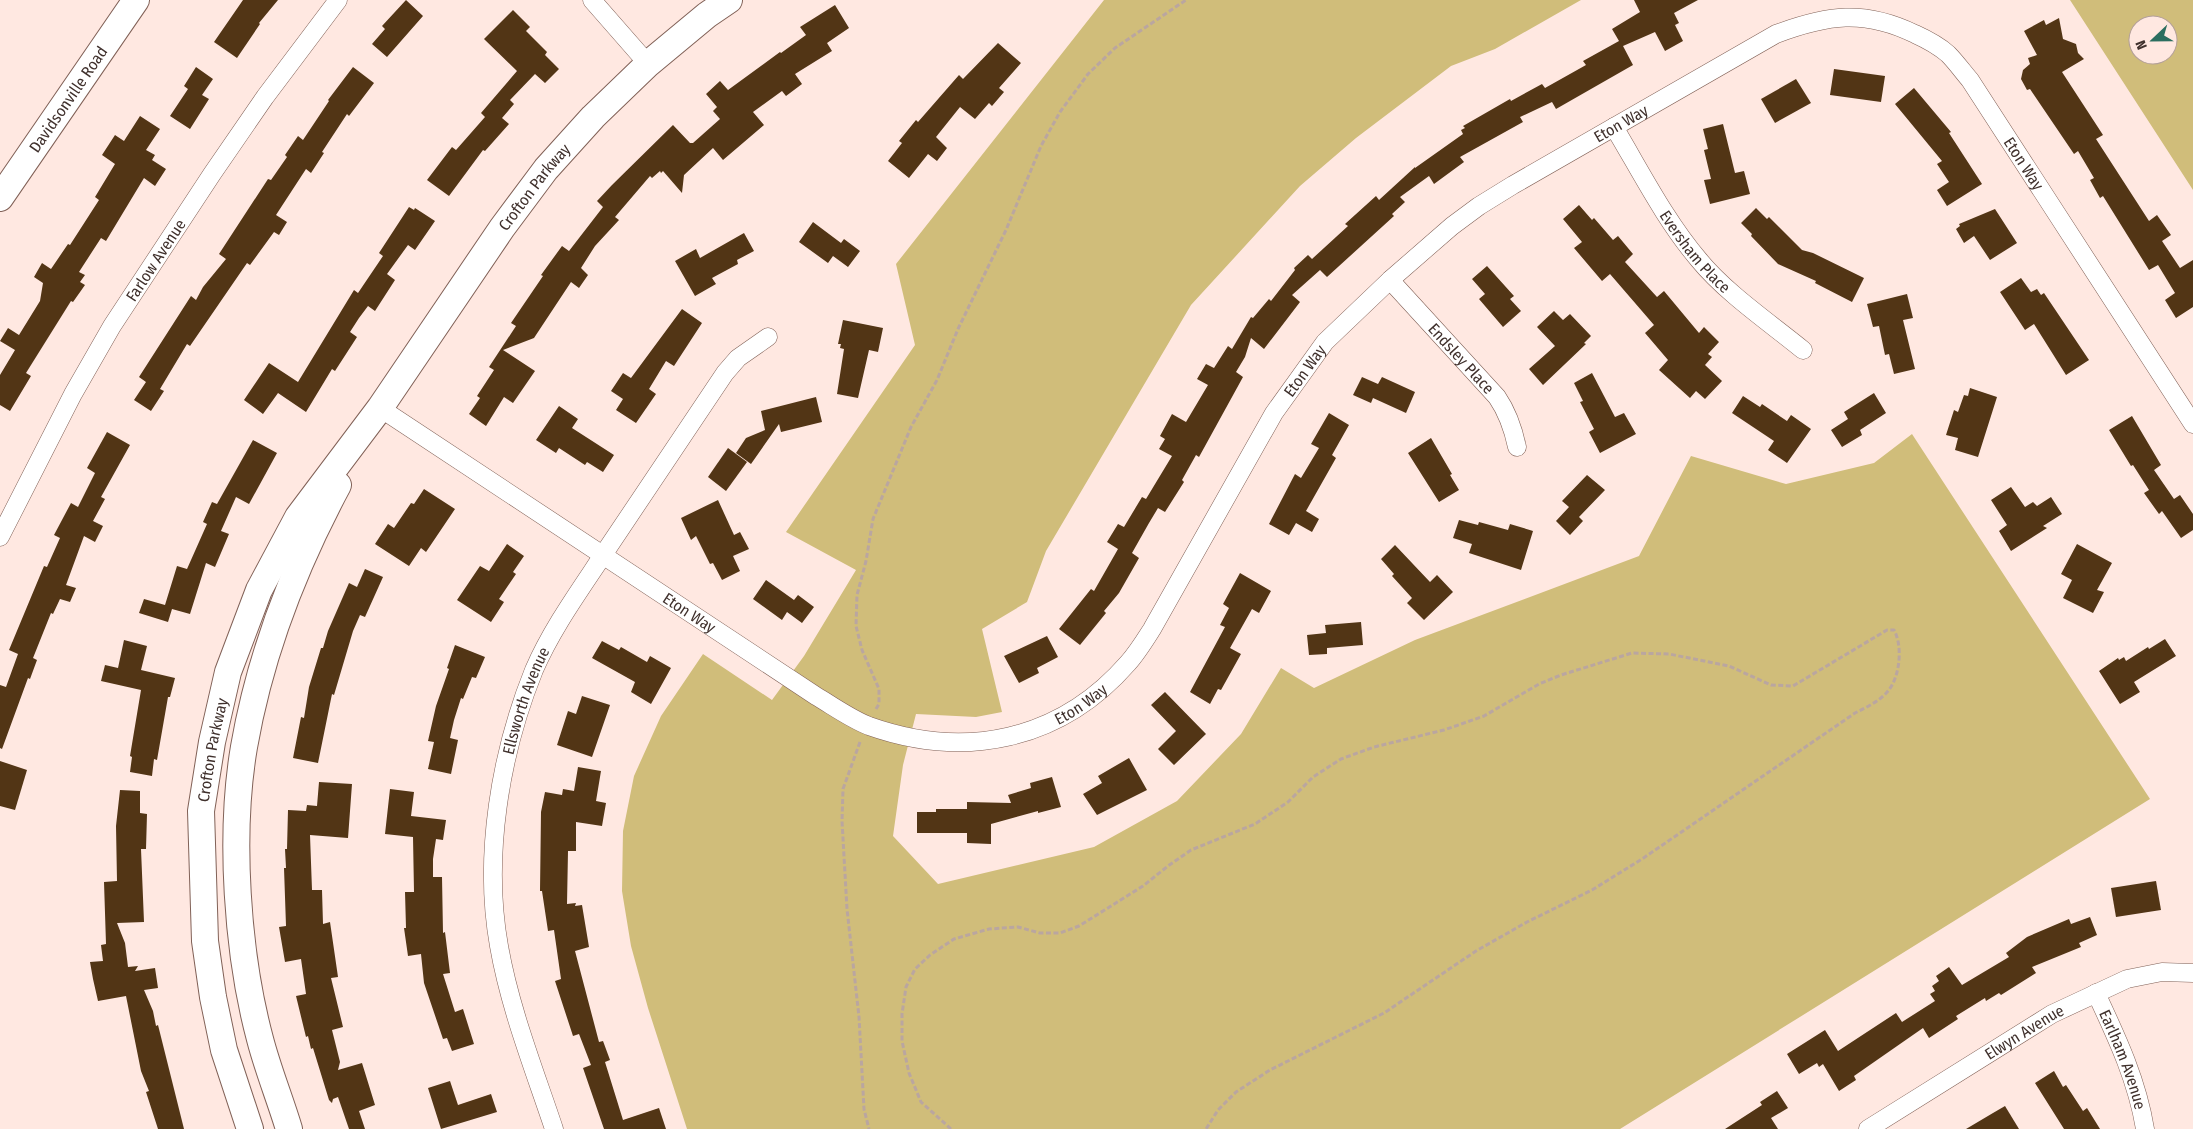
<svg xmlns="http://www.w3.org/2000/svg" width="2193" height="1129" viewBox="0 0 2193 1129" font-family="'Fira Sans Condensed',sans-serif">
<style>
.green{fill:#d0bd7a;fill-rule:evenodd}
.building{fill:#523515}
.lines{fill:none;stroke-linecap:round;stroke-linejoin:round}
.street-casing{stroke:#816157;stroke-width:19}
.secondary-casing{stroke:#816157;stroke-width:28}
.path{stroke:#baa6a0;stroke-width:3;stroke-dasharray:5 2.5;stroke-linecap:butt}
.street{stroke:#fff;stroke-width:18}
.secondary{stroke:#fff;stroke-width:26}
.labels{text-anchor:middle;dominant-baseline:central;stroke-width:5;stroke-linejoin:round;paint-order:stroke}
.street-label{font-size:16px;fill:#40312d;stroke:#ffe8e1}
</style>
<rect width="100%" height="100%" fill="#ffe8e1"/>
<g class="green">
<polygon points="1104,0 1581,0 1495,49 1451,66 1356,138 1300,186 1191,305 1046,551 1027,602 982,629 1002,712 976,717 916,714 903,765 893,836 938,884 1094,847 1177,801 1241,734 1281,668 1314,688 1415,640 1639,556 1691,456 1786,484 1874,463 1912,434 2150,799 1620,1129 687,1129 648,1008 631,946 622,891 623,831 634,776 661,716 703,654 772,700 804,656 856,570 786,532 915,345 896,264"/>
<path d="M2070 0H2193V190ZM2138 25H2168V55H2138Z"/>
</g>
<g class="building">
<polygon points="243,0 278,0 259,23 260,24 237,58 214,42"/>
<polygon points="406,0 423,16 387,57 372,44 385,29 382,26"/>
<polygon points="1634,0 1698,0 1674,13 1679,23 1675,25 1683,41 1665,51 1655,32 1623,46 1633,65 1556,109 1552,102 1520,117 1523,122 1460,157 1464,162 1434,184 1429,176 1400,197 1405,202 1392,214 1394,216 1327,277 1320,270 1292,295 1300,302 1264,349 1251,338 1245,357 1236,372 1243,377 1199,457 1196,455 1182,480 1184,482 1165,512 1158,508 1149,523 1132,553 1139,558 1119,593 1104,611 1106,613 1080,645 1059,629 1091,589 1094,591 1118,549 1107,542 1118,524 1124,527 1142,497 1146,499 1172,456 1159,449 1165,439 1160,436 1172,414 1186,422 1208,385 1197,379 1206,364 1214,368 1228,346 1232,349 1251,317 1253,318 1269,299 1271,301 1295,270 1294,268 1308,255 1312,259 1348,226 1345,224 1376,196 1379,200 1415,167 1415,168 1463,134 1461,130 1465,128 1463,126 1510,99 1511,101 1542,84 1545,88 1586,65 1583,61 1619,41 1612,29 1640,12"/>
<polygon points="835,5 849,28 827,43 832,51 795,74 802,84 786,96 782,91 753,112 764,125 723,160 713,148 684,175 682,193 663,171 661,173 660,171 652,178 650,176 615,217 619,220 595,246 581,268 588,275 579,288 571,282 534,338 503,350 535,371 513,403 504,397 486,426 469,414 480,398 477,396 494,370 489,367 516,326 511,323 543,276 541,275 562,246 569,251 603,207 597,201 612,185 673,125 690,143 693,143 720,119 713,111 717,107 706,94 720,81 728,90 780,52 781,53 806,35 800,27"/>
<polygon points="513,10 530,27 526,31 547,52 545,55 559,69 545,83 535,74 510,100 514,104 502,118 509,124 485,151 483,150 449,196 427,180 452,147 456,150 485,117 481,113 517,71 484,39"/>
<polygon points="2059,18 2063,39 2076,44 2078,53 2084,59 2062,72 2103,135 2096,139 2149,221 2157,215 2171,235 2162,241 2180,268 2193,260 2193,307 2176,318 2165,300 2175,293 2158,265 2149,270 2103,196 2100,198 2090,180 2094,178 2078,151 2074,154 2030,89 2027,90 2021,79 2023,70 2030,64 2028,58 2037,55 2024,31 2044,20 2046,25"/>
<polygon points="998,43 1021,63 999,88 1004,92 992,106 989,103 975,119 960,107 936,137 947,148 937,161 928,154 909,178 888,161 902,143 899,141 916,120 918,122 959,75 963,79"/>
<polygon points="196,67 213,79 202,95 209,99 190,129 170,116 188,89 184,86"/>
<polygon points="353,67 374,83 349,116 347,114 322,152 324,153 311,173 306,169 276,215 287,222 279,235 274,232 250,265 247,263 190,346 187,344 160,389 164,391 151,411 134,400 146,382 139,377 191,296 196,300 203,287 226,259 219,254 268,179 271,180 287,157 285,155 298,136 303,140 329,101 328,100"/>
<polygon points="1834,69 1885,76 1881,102 1830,95"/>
<polygon points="1796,79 1811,103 1775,123 1761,99"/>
<polygon points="1914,88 1951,132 1949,133 1982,184 1947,206 1937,190 1949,182 1937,164 1942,161 1895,104"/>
<polygon points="140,116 160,129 146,150 155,155 152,160 166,169 155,186 144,178 106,241 101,238 79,272 85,275 80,282 85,285 73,302 71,301 26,373 31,376 10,411 0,405 0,375 15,350 0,341 8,328 19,335 40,301 43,283 34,277 42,263 51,269 68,244 70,245 99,200 95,197 115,164 102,155 115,135 124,141"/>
<polygon points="1723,124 1735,173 1744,171 1750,194 1710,204 1704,180 1711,179 1704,150 1708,149 1703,129"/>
<polygon points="1579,205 1592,220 1594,218 1613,240 1618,236 1633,254 1625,262 1657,297 1664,291 1699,333 1704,327 1719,342 1708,354 1712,357 1705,365 1722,381 1705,399 1696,391 1690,398 1659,370 1668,360 1645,333 1654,325 1610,274 1602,281 1574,248 1582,242 1563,219"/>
<polygon points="409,207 414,210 415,208 435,221 415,250 408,245 387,274 395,280 375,311 368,306 359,318 350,332 357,337 335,371 332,369 306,412 278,393 263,414 244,400 269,363 298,382 354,290 358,293 383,256 379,253"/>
<polygon points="1756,208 1767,219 1769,217 1802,250 1813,253 1864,278 1852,302 1815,283 1816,281 1778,264 1751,236 1752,234 1741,223"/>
<polygon points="1995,209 2017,243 1990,260 1974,236 1964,243 1956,229 1960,226 1959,224"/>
<polygon points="813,222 841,243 844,239 860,251 848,267 833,256 828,263 799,242"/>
<polygon points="744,233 754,251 737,260 738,264 712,278 716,284 695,296 675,261 696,249 700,258"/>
<polygon points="1487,266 1514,296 1510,299 1521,311 1503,327 1479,299 1485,294 1472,279"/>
<polygon points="2021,278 2031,292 2037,289 2041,295 2044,293 2089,360 2066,375 2034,324 2025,330 2000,292"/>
<polygon points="1907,294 1913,318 1903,320 1915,369 1894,374 1889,354 1885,355 1879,326 1873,327 1867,304"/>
<polygon points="682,309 702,323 674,366 666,361 649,389 656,394 636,423 616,410 623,399 611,391 623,373 631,378"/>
<polygon points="1554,311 1563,320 1570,314 1591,336 1584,343 1586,344 1543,385 1529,369 1555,346 1537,327"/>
<polygon points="843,320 883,328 878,352 869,350 858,398 837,394 844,349 840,348 841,344 838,344"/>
<polygon points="1592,373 1615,417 1624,413 1636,434 1600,453 1589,432 1594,429 1580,402 1583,401 1574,383"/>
<polygon points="1362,377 1378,384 1382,377 1415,392 1406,413 1373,398 1371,403 1353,395"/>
<polygon points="1970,388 1997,397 1978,457 1955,450 1958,438 1946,435 1954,410 1958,412 1964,395 1968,396"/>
<polygon points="1874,393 1886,413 1860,430 1862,435 1842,447 1831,430 1848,419 1844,412"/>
<polygon points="1743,396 1760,407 1762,404 1787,421 1791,415 1811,429 1787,463 1768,450 1774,441 1732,413"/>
<polygon points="816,397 822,422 781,432 779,424 751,464 736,453 746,438 765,430 761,411"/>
<polygon points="559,406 578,419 572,428 614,455 603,472 587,462 585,465 559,448 556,453 536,440"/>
<polygon points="1329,413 1349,425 1332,455 1336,458 1306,511 1319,519 1312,532 1296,523 1289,535 1269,524 1295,474 1301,478 1319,448 1311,444"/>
<polygon points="2132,416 2161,465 2154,470 2174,499 2180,495 2193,514 2193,530 2181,538 2162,511 2159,514 2144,493 2149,490 2133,465 2131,466 2109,430"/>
<polygon points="107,432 130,445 101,497 105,499 93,521 103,526 95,542 84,536 66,585 76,588 70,602 60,599 53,614 51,613 33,658 37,660 30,679 28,678 2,749 0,748 0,685 6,687 18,654 9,650 44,566 47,567 60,538 54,535 71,503 78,507 95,473 87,468"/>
<polygon points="1431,438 1452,474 1450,475 1459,490 1439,502 1408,453"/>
<polygon points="253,440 277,453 249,504 236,497 221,531 229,534 215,567 206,563 190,614 172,609 168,622 139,613 144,599 165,605 177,566 187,569 207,524 203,522 212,502 217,504"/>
<polygon points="728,448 747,462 726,491 708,477"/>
<polygon points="1587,475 1605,490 1579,517 1583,521 1570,535 1556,521 1569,507 1562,501"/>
<polygon points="2011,487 2025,507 2033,502 2037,506 2051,497 2062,514 2043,526 2047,528 2011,551 1999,531 2007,525 1991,500"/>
<polygon points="424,489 455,509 426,552 421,548 409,566 375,544 388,524 394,528 411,503 414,504"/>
<polygon points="718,500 734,535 740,532 749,549 733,556 740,571 722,580 713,563 710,564 696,536 691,540 681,518"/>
<polygon points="1459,520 1478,525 1479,522 1508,530 1510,524 1533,531 1521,570 1469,553 1472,544 1453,538"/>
<polygon points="507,544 524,556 513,572 516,574 499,599 504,602 491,622 457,600 480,566 489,571"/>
<polygon points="2077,544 2112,563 2097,590 2104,592 2093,613 2063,598 2072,580 2061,574"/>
<polygon points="1395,545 1430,582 1437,575 1453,592 1424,620 1407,603 1412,598 1392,576 1394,574 1381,559"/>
<polygon points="365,569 383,577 365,617 360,615 353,631 334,695 332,694 318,763 293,758 301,717 304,718 309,687 321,648 323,648 328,631 349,583 357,587"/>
<polygon points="1240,573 1271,591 1259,613 1252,609 1230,648 1241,654 1221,690 1218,689 1210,704 1190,692 1225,627 1220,625 1229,608 1223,604"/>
<polygon points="766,580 794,600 798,595 814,607 802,623 787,612 782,620 753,599"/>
<polygon points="1361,622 1363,645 1327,648 1327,654 1309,655 1307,635 1326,633 1325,625"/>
<polygon points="1047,636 1058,657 1037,668 1039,673 1019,683 1004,656"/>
<polygon points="2165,639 2176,656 2134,682 2140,692 2120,704 2099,671 2118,658 2119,660 2124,657 2126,661 2148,647 2149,649"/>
<polygon points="124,640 147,646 141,670 175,678 170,697 168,697 157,760 154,759 152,776 130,772 132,757 130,756 141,690 101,681 105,665 118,668"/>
<polygon points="602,641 619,650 621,647 647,662 650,656 671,668 651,704 631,692 635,682 592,658"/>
<polygon points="455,645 485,657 476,678 472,677 463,699 461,698 454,720 450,738 458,740 451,774 428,769 434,742 428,741 436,706 449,669 447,668"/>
<polygon points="1165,692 1206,734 1174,765 1158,749 1176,731 1151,705"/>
<polygon points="582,696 610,705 592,757 557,745 568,711 576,714"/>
<polygon points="1129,758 1147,790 1097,815 1083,794 1102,783 1098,776"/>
<polygon points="0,761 27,770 15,810 0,806"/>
<polygon points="578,767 601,771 596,801 606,803 602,826 576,822 576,851 568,851 567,904 576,903 575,906 582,905 589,947 575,951 599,1042 603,1041 610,1060 605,1062 623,1120 659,1108 666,1129 604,1129 583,1068 591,1065 579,1034 573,1036 555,981 561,979 554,930 548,931 542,891 540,891 541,812 545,792 562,795 563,789 574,791"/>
<polygon points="1052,777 1061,807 1038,813 1038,811 991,824 991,844 967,843 967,833 917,833 917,812 936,812 936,809 967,809 967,802 1011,803 1008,795 1031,788 1030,783"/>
<polygon points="319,782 352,784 348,838 310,835 312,890 322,890 323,924 330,922 338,977 331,978 343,1027 332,1030 340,1062 338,1070 362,1063 375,1105 359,1111 365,1129 349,1129 338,1097 333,1099 332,1103 329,1100 313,1048 311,1049 308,1036 306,1037 296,996 306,994 301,959 285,962 279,927 286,926 284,868 286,868 285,849 287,849 288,810 306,811 307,805 317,806"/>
<polygon points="390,789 414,792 411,816 446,820 443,840 436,839 433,859 433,877 442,877 443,933 445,932 450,973 443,974 455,1012 463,1009 474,1044 452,1051 447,1038 443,1039 424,983 421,954 408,956 404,928 406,928 405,892 414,892 413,837 385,834"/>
<polygon points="120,790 140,791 140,813 147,814 146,849 141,849 144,922 117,923 125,943 128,967 138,966 135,971 155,968 158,988 144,990 153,1011 156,1026 158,1025 184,1129 158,1129 146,1092 149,1091 141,1071 126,996 98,1001 93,979 90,962 103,961 101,945 106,944 104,882 117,881 116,826"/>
<polygon points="2156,881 2161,910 2116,917 2111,888"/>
<polygon points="2090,917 2097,935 2079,943 2081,947 2032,967 2036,973 2001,995 1999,993 1986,1001 1985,998 1956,1016 1958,1019 1929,1038 1923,1028 1854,1076 1856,1080 1839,1091 1823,1064 1819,1067 1817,1063 1799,1074 1787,1054 1825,1030 1838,1051 1896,1013 1902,1022 1935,1001 1930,994 1935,991 1932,986 1939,981 1936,976 1949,967 1962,985 2009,957 2006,953 2027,937 2069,919 2071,924"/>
<polygon points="2054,1071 2063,1087 2066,1085 2083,1111 2087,1108 2100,1129 2064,1129 2035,1083"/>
<polygon points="450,1081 458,1105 491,1094 497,1112 441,1129 428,1088"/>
<polygon points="1777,1091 1788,1108 1771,1118 1778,1129 1725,1129 1762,1105 1760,1102"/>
<polygon points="2005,1106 2019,1129 1966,1129 1993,1113"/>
</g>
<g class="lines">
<defs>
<g id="street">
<polyline points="592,0 648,64"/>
<path id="s1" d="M1614 127C1641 172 1665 220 1699 260 1726 293 1770 323 1803 350"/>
<path id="s2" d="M1390 280 1497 397C1508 413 1513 428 1517 447"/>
<path id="s3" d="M380 408 816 696C833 706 851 719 869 726 965 760 1060 741 1128 663 1137 653 1145 640 1152 629L1274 413 1325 342 1390 280 1452 226 1479 206 1513 185 1776 34C1827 15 1864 9 1915 34 1926 39 1939 46 1948 54 1956 62 1963 72 1970 80L2193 424"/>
<path id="s4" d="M0 537 73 394 112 326 212 174 265 97 338 0"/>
<path id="s5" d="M2096 993C2117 1038 2137 1080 2145 1129"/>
<path id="s6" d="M554 1129C534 1069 510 1009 499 946 483 857 500 754 534 670 553 626 583 586 609 546 648 488 686 431 725 373L738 358 768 337"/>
<path id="s7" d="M1868 1129 2052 1014 2127 979 2162 972 2193 973"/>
</g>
<g id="secondary">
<path id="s8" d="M0 198 136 0"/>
<path id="s9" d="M250 1129 224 1050 213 997 205 941 201 811 212 742 228 672 259 590 298 517 380 408 502 228 546 169 593 117 648 64 707 15 729 0"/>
<path d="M289 1129C280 1099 268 1070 260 1039 237 953 229 835 244 747 260 655 294 567 338 485"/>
</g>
</defs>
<use href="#street" class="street-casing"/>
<use href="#secondary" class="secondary-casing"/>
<g class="path">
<polyline points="876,709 879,704 879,689 862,650 856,626 857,595 866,561 873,519 911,427 937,380 958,329 1006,230 1041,146 1060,112 1088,74 1115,48 1186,0"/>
<polyline points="860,742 843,789 842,821 847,909 859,1017 864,1109 869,1129"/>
<path d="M951 1129 921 1102 909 1073 902 1041V1014L906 987 915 969 930 955 954 939 989 929 1018 927 1040 933H1060L1079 926 1143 886 1168 866 1191 850 1255 824 1288 802 1313 777 1341 759 1374 747 1444 730 1484 716 1539 684 1561 675 1632 653 1669 654 1729 666 1771 685 1793 686 1887 630H1894C1903 646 1900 677 1888 691 1880 701 1867 707 1855 713L1642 859 1592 890 1527 922 1476 951 1384 1013 1270 1070 1236 1092 1218 1110 1206 1129"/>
</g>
<use href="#street" class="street"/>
<use href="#secondary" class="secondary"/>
</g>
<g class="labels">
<g class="street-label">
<text stroke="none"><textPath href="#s8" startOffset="120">Davidsonville Road</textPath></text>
<text stroke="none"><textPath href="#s3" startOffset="1615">Eton Way</textPath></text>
<text stroke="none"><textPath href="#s3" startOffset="2110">Eton Way</textPath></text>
<text stroke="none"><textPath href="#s9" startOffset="1042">Crofton Parkway</textPath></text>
<text stroke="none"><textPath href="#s1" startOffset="149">Eversham Place</textPath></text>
<text stroke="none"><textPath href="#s4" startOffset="318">Farlow Avenue</textPath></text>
<text stroke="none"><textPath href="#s2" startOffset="106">Endsley Place</textPath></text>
<text stroke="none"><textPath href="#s3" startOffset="1210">Eton Way</textPath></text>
<text stroke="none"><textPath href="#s3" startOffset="371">Eton Way</textPath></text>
<text stroke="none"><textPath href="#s6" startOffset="441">Ellsworth Avenue</textPath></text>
<text stroke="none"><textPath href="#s3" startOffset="805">Eton Way</textPath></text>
<text stroke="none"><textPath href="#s9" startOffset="386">Crofton Parkway</textPath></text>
<text stroke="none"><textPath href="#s7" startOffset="184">Elwyn Avenue</textPath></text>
<text stroke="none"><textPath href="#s5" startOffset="72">Earlham Avenue</textPath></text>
</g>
</g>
<g transform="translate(2153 40) rotate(248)"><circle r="24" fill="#ffe8e1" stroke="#b39f99"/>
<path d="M0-4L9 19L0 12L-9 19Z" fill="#2b6e5f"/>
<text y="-8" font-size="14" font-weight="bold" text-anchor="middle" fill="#40312d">N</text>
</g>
</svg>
